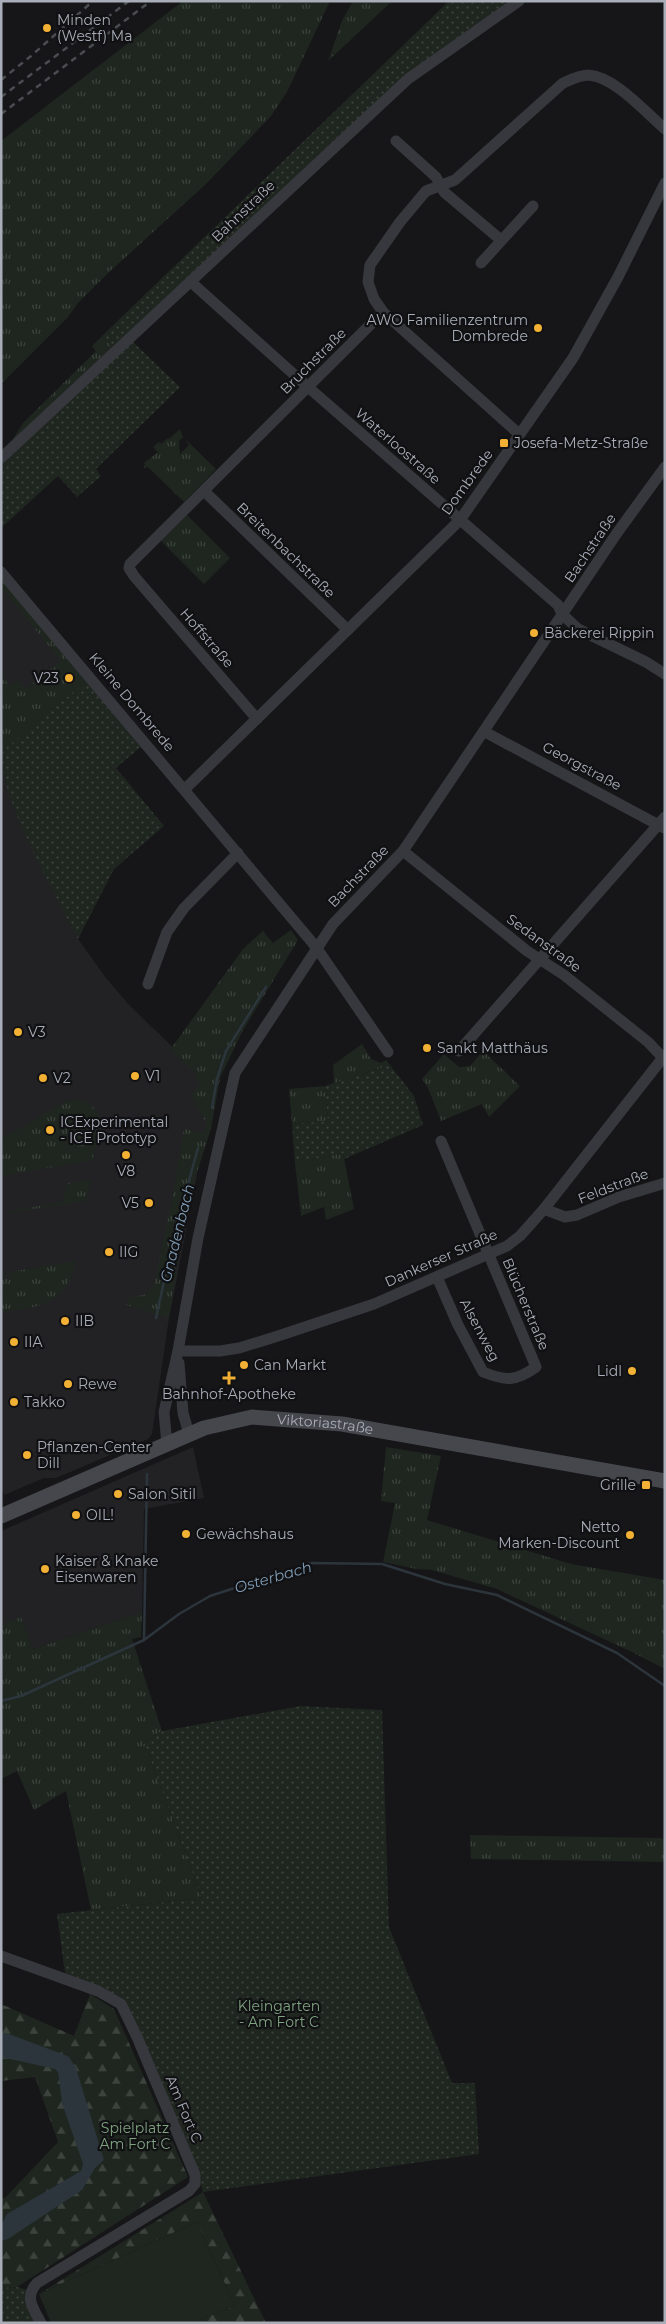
<svg xmlns="http://www.w3.org/2000/svg" width="666" height="2324" viewBox="0 0 666 2324" font-family="Montserrat,sans-serif">
<style>
.built{fill:#222225}
.grass{fill:url(#grass-tufts)}
.forest{fill:url(#forest-firs)}
.garden{fill:url(#garden-dots)}
.pitch{fill:#1e261f}
.water{fill:#2c353c}
.lines{fill:none;stroke-linecap:round;stroke-linejoin:round}
.stream{stroke:#2c353c;stroke-width:2.5}
.street{stroke:#37383d;stroke-width:11}
.secondary{stroke:#45474d;stroke-width:15}
.rail{stroke:#4a4c52;stroke-width:2.5;stroke-dasharray:6 5;stroke-linecap:butt}
.poi-dot{fill:#f2b134;stroke:#111113;stroke-width:2}
.labels{text-anchor:middle;dominant-baseline:central;stroke-width:4.5;stroke-linejoin:round;paint-order:stroke}
.poi-label{font-size:14px;fill:#a8adb8;stroke:#111113;text-anchor:start}
.street-label{font-size:14px;fill:#a8adb8;stroke:#111113}
.park-label{font-size:14px;fill:#7fa381;stroke:#111113}
.water-label{font-size:15px;font-style:italic;fill:#7f9bb3;stroke:#111113}
</style>
<defs>
<pattern id="grass-tufts" width="24" height="20" patternUnits="userSpaceOnUse" patternTransform="scale(1.25)"><rect width="24" height="20" fill="#1e261f"/><path d="M3 7l-1-3M5 7V3M7 7l1-3M15 17l-1-3M17 17v-4M19 17l1-3" fill="none" stroke="#3c433d"/></pattern>
<pattern id="forest-firs" width="22" height="20" patternUnits="userSpaceOnUse" patternTransform="scale(1.25)"><rect width="22" height="20" fill="#1e261f"/><path d="M5 1l3.5 6h-7zM16 11l3.5 6h-7z" fill="#3c433d"/></pattern>
<pattern id="garden-dots" width="8" height="8" patternUnits="userSpaceOnUse" patternTransform="scale(1.25)"><rect width="8" height="8" fill="#1e261f"/><path d="M2 2h.1M6 6h.1" fill="none" stroke="#3c433d" stroke-width="1.8" stroke-linecap="round"/></pattern>
</defs>
<rect width="100%" height="100%" fill="#161618"/>
<g class="built">
<polygon points="1,580 88,680 1,752"/>
<polygon points="1,763 6,783 31,845 78,939 106,978 130,1006 180,1054 220,1078 205,1133 169,1318 152,1434 148,1439 56,1478 44,1478 4,1495 1,1488"/>
<polygon points="193,1447 204,1498 144,1509 142,1612 33,1649 21,1618 1,1625 1,1531"/>
</g>
<g class="grass">
<polygon points="183,1 330,1 287,92 271,116 206,184 107,274 78,303 68,317 1,384 1,141"/>
<polygon points="353,1 392,1 328,61 342,21"/>
<polygon points="102,336 113,348 9,445 23,423 96,351 92,346"/>
<polygon points="180,429 183,437 179,441 180,454 189,445 186,440 216,469 184,502 148,467 143,468 145,465 144,463 158,452 153,447 159,442 161,444 168,438 169,439"/>
<polygon points="187,515 230,558 204,584 161,541"/>
<polygon points="1,580 88,680 1,752 1,675 10,686 18,680 26,689 61,661 1,587"/>
<polygon points="291,930 298,940 243,1030 220,1078 211,1129 188,1200 169,1318 126,1305 129,1298 147,1294 154,1285 172,1199 184,1129 204,1133 207,1124 191,1096 200,1084 194,1078 197,1074 170,1050 243,949 263,931 273,943"/>
<polygon points="362,1044 371,1059 381,1063 386,1060 390,1065 334,1083 333,1065"/>
<polygon points="483,1051 520,1086 489,1117 482,1104 441,1121 428,1088 422,1079 444,1054 459,1067 470,1066"/>
<polygon points="325,1086 328,1121 292,1124 289,1089"/>
<path d="M78 1099C111 1108 97 1136 93 1160L2 1176 1 1139 66 1101Z"/>
<polygon points="343,1153 354,1209 326,1220 324,1207 301,1216 295,1163"/>
<polygon points="91,1180 86,1201 9,1213 10,1211 62,1202 68,1183"/>
<path d="M76 1261C67 1304 40 1308 1 1312V1280L11 1278 10 1272Z"/>
<polygon points="386,1447 441,1456 427,1520 571,1564 665,1580 665,1669 632,1652 497,1589 432,1570 417,1569 383,1562 395,1503 381,1501"/>
<polygon points="142,1612 141,1637 132,1639 162,1731 144,1742 202,1898 91,1910 66,1791 34,1810 17,1771 1,1779 1,1625 21,1617 33,1649"/>
<polygon points="470,1835 660,1838 665,1840 665,1862 471,1859"/>
</g>
<g class="forest">
<polygon points="90,1994 114,2009 188,2177 17,2287 1,2288 1,2197 5,2198 58,2142 35,2077 1,2081 1,2004 74,2036"/>
<polygon points="203,2192 266,2323 191,2323 235,2306 197,2222 39,2294"/>
</g>
<g class="garden">
<polygon points="449,1 518,1 408,79 113,348 102,336"/>
<polygon points="132,341 180,387 96,469 101,476 77,497 58,476 1,528 2,464"/>
<path d="M88 680 144 744 116 768 164 826 114 869 78 939C55 893 1 802 1 752Z"/>
<polygon points="390,1065 414,1096 423,1125 344,1159 343,1153 295,1163 292,1124 328,1121 325,1086"/>
<polygon points="301,1706 382,1710 389,1927 452,2083 475,2083 479,2154 203,2192 192,2156 132,2015 122,1998 65,1973 57,1914 202,1898 144,1742 162,1731"/>
<polygon points="17,2287 28,2290 39,2323 1,2323 1,2288"/>
</g>
<polygon class="pitch" points="197,2222 235,2306 191,2323 51,2323 39,2294"/>
<polygon class="water" points="1,2033 9,2034 65,2055 69,2057 76,2068 104,2160 95,2168 82,2190 8,2239 1,2241 1,2225 7,2214 81,2171 83,2164 62,2103 58,2072 55,2069 1,2057"/>
<g class="lines">
<g class="stream">
<polyline points="212,1108 217,1079 226,1051 266,987"/>
<polyline points="156,1318 175,1231 198,1148"/>
<polyline points="144,1640 147,1474"/>
<polyline points="1,1701 21,1696 144,1640 179,1614 210,1596 312,1563 382,1564 445,1584 497,1595 617,1653 665,1686"/>
</g>
<g class="street">
<polyline points="396,141 436,177 444,192 501,240"/>
<polyline points="481,263 533,206"/>
<polyline points="191,282 308,387 558,605 562,614 578,629 646,662 665,674"/>
<path d="M519 434 383 312 374 299 368 282 370 265 400 222 426 191 455 180 563 83C572 79 580 75 589 75 615 77 646 113 665 129"/>
<polyline points="1,458 408,79 519,1"/>
<polyline points="204,491 348,630"/>
<polyline points="1,572 316,947 388,1052"/>
<polyline points="257,719 134,576 129,568 130,564 383,312"/>
<polyline points="485,732 664,828"/>
<polyline points="185,789 460,520 573,358 618,277 665,183"/>
<polyline points="403,851 527,951 564,975 648,1042 665,1060"/>
<polyline points="148,984 167,932 184,908 238,853"/>
<polyline points="459,1051 665,817"/>
<polyline points="544,1209 565,1217 577,1215 619,1197 665,1183"/>
<path d="M437 1277 458 1325 483 1372C506 1381 515 1382 536 1367L441 1141"/>
<polyline points="178,1351 220,1351 239,1348 278,1336 374,1304 507,1246 520,1236 544,1209 665,1055"/>
<polyline points="179,1363 183,1413 189,1434"/>
<polyline points="167,1444 164,1412 178,1351 198,1238 235,1073 333,924 403,851 617,533 665,467"/>
<path d="M1 1956 98 1991 121 2004 137 2037 195 2175V2184L189 2191 37 2283C24 2297 33 2308 41 2323"/>
</g>
<path class="secondary" id="s1" d="M1 1516 204 1428 252 1417 342 1424 665 1481"/>
<g class="rail">
<polyline points="1,80 31,56 93,1"/>
<polyline points="1,97 129,1"/>
<polyline points="1,114 151,1"/>
</g>
</g>
<g class="poi-dot">
<circle cx="47" cy="28" r="5"/>
<circle cx="538" cy="328" r="5"/>
<rect x="499" y="438" width="10" height="10" rx="2.5"/>
<circle cx="534" cy="633" r="5"/>
<circle cx="69" cy="678" r="5"/>
<circle cx="18" cy="1032" r="5"/>
<circle cx="427" cy="1048" r="5"/>
<circle cx="135" cy="1076" r="5"/>
<circle cx="43" cy="1078" r="5"/>
<circle cx="50" cy="1130" r="5"/>
<circle cx="126" cy="1155" r="5"/>
<circle cx="149" cy="1203" r="5"/>
<circle cx="109" cy="1252" r="5"/>
<circle cx="65" cy="1321" r="5"/>
<circle cx="14" cy="1342" r="5"/>
<circle cx="244" cy="1365" r="5"/>
<circle cx="632" cy="1371" r="5"/>
<path d="M226.5 1370.5h5v5h5v5h-5v5h-5v-5h-5v-5h5z"/>
<circle cx="68" cy="1384" r="5"/>
<circle cx="14" cy="1402" r="5"/>
<circle cx="27" cy="1455" r="5"/>
<rect x="641" y="1480" width="10" height="10" rx="2.5"/>
<circle cx="118" cy="1494" r="5"/>
<circle cx="76" cy="1515" r="5"/>
<circle cx="186" cy="1534" r="5"/>
<circle cx="630" cy="1535" r="5"/>
<circle cx="45" cy="1569" r="5"/>
</g>
<g class="labels">
<g class="poi-label">
<text x="57" y="20">Minden<tspan x="57" dy="16">(Westf) Ma</tspan></text>
<text x="528" y="320" text-anchor="end">AWO Familienzentrum<tspan x="528" dy="16">Dombrede</tspan></text>
<text x="514" y="443">Josefa-Metz-Straße</text>
<text x="544" y="633">Bäckerei Rippin</text>
<text x="59" y="678" text-anchor="end">V23</text>
<text x="28" y="1032">V3</text>
<text x="437" y="1048">Sankt Matthäus</text>
<text x="145" y="1076">V1</text>
<text x="53" y="1078">V2</text>
<text x="60" y="1122">ICExperimental<tspan x="60" dy="16">- ICE Prototyp</tspan></text>
<text x="126" y="1171" text-anchor="middle">V8</text>
<text x="139" y="1203" text-anchor="end">V5</text>
<text x="119" y="1252">IIG</text>
<text x="75" y="1321">IIB</text>
<text x="24" y="1342">IIA</text>
<text x="254" y="1365">Can Markt</text>
<text x="622" y="1371" text-anchor="end">Lidl</text>
<text x="78" y="1384">Rewe</text>
<text x="229" y="1394" text-anchor="middle">Bahnhof-Apotheke</text>
<text x="24" y="1402">Takko</text>
<text x="37" y="1447">Pflanzen-Center<tspan x="37" dy="16">Dill</tspan></text>
<text x="636" y="1485" text-anchor="end">Grille</text>
<text x="128" y="1494">Salon Sitil</text>
<text x="86" y="1515">OIL!</text>
<text x="620" y="1527" text-anchor="end">Netto<tspan x="620" dy="16">Marken-Discount</tspan></text>
<text x="196" y="1534">Gewächshaus</text>
<text x="55" y="1561">Kaiser &amp; Knake<tspan x="55" dy="16">Eisenwaren</tspan></text>
</g>
<g class="street-label">
<text transform="translate(243 211) rotate(-44)">Bahnstraße</text>
<text transform="translate(313 361) rotate(-45)">Bruchstraße</text>
<text transform="translate(398 446) rotate(41)">Waterloostraße</text>
<text transform="translate(467 482) rotate(-54)">Dombrede</text>
<text transform="translate(590 548) rotate(-56)">Bachstraße</text>
<text transform="translate(286 550) rotate(44)">Breitenbachstraße</text>
<text transform="translate(207 638) rotate(49)">Hoffstraße</text>
<text transform="translate(132 702) rotate(50)">Kleine Dombrede</text>
<text transform="translate(582 766) rotate(28)">Georgstraße</text>
<text transform="translate(358 876) rotate(-46)">Bachstraße</text>
<text transform="translate(544 943) rotate(36)">Sedanstraße</text>
<text transform="translate(613 1186) rotate(-21)">Feldstraße</text>
<text transform="translate(441 1258) rotate(-24)">Dankerser Straße</text>
<text transform="translate(526 1304) rotate(67)">Blücherstraße</text>
<text transform="translate(480 1330) rotate(62)">Alsenweg</text>
<text stroke="none"><textPath href="#s1" startOffset="344">Viktoriastraße</textPath></text>
<text transform="translate(184 2109) rotate(67)">Am Fort C</text>
</g>
<g class="park-label">
<text x="279" y="2006">Kleingarten<tspan x="279" dy="16">- Am Fort C</tspan></text>
<text x="135" y="2128">Spielplatz<tspan x="135" dy="16">Am Fort C</tspan></text>
</g>
<g class="water-label">
<text transform="translate(177 1233) rotate(-76)">Gnadenbach</text>
<text transform="translate(273 1577) rotate(-16)">Osterbach</text>
</g>
</g>
<rect width="666" height="2324" fill="none" stroke="#a8adb8" stroke-width="5"/>
</svg>
